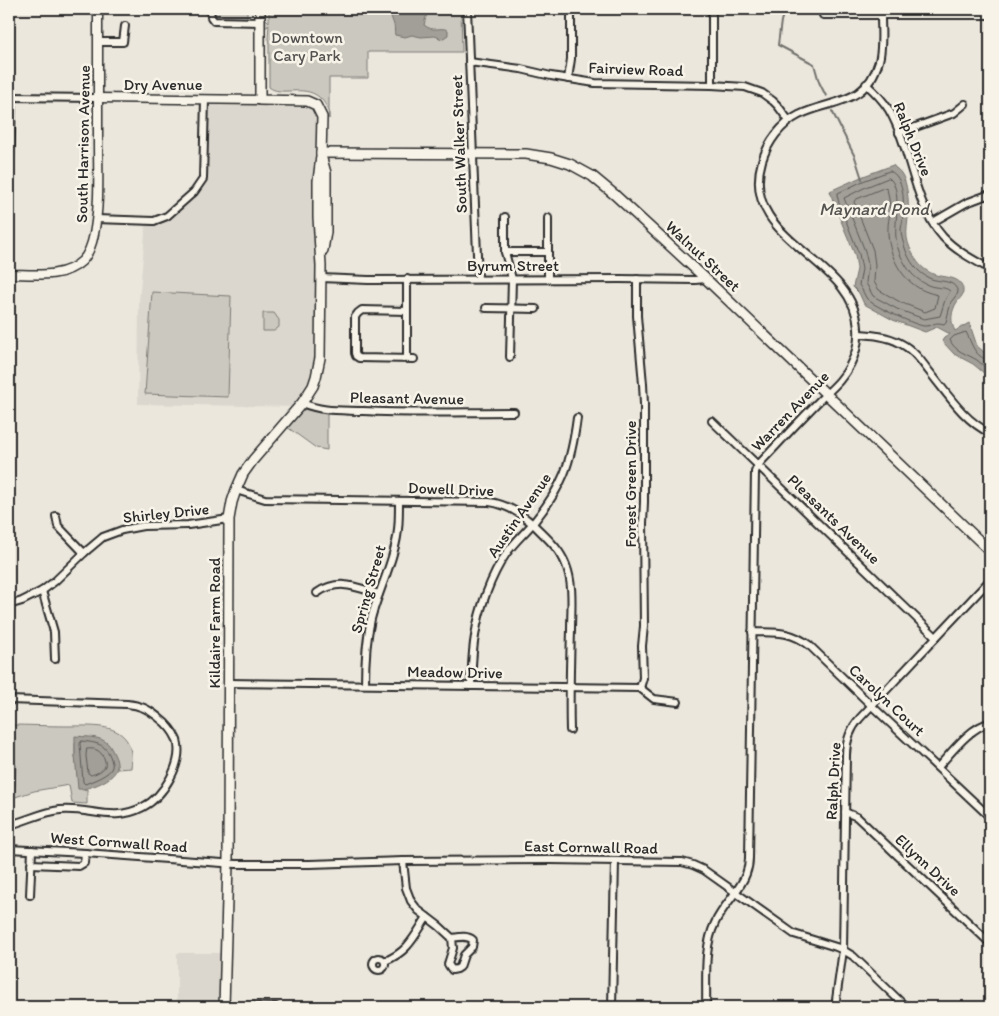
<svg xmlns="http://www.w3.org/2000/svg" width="999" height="1016" viewBox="0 0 999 1016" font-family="Itim,sans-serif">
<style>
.built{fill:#dbd7ce}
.green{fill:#cbc8bf;stroke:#7b7a75}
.water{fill:#a29f98;stroke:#72716c}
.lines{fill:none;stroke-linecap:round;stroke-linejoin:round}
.shore{stroke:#5b5957;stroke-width:1}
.stream{stroke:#72716c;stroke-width:2}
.minor-casing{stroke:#2b2b2b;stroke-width:10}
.tertiary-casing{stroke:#2b2b2b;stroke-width:11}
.secondary-casing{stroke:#2b2b2b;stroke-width:12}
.minor{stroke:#f7f3e8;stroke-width:6}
.tertiary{stroke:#f7f3e8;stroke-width:8}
.secondary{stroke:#f7f3e8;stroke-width:9}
.labels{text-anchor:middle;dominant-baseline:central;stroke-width:5;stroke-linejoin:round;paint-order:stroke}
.park-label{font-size:16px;fill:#535250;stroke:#f7f3e8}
.street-label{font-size:16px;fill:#2b2b2b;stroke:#f7f3e8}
.water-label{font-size:18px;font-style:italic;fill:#555451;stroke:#f7f3e8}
</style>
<rect width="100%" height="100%" fill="#ebe7dd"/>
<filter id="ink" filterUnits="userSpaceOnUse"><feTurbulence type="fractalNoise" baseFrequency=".02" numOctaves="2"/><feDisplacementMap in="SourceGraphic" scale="10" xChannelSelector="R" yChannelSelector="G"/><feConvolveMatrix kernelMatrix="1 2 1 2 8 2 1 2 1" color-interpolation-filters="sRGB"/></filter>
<g filter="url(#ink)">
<g class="built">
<polygon points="205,99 302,100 319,109 318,370 298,407 138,404 139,302 146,222 163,218 202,182"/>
<polygon points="177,953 226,953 224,1007 177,1007"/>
</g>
<g class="green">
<polygon points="212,9 247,10 247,21 214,18"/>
<path d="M269 9H461L462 52H368V78H329V119C329 110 326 103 319 97 303 84 281 97 269 87V44L268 38 269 24 267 27H264L266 19 269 22Z"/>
<polygon points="152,292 231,296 228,397 145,394"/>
<polygon points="263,313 274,313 279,320 279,327 274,331 263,331"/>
<polygon points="302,409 327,413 327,450 316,448 287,427"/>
<path d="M9 725C28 725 47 726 67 726 99 726 136 722 131 768L117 769V765L75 743V756L82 790 87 789V804L72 803 69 785 34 791 9 799V786H15L16 765 10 763Z"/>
</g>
<g class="water">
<path d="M397 9H424L427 13 424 25C434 33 439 26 448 30V35L442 39 435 36 421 37 412 35 405 37 395 35C394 32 395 28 394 25 393 21 391 19 391 14Z"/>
<path d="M893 165C895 168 899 170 901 173 908 183 909 203 908 215 908 223 906 230 907 238 908 244 911 251 914 256 918 264 924 270 933 274 942 278 964 275 963 292 963 296 959 299 957 302 951 311 950 322 955 331L969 323 970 325 977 346 990 357V378L973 364 954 354 942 341 944 338 950 334 937 327 925 332 893 320 864 304 859 293 853 287 857 269 855 255 834 204 830 191 861 177Z"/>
<path d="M75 736C84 737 98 736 106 742 109 744 111 748 113 752 115 756 118 762 117 767 116 779 89 790 78 789L75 756Z"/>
</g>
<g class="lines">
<g class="shore">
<path d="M890 171C904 177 904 200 903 214 903 219 902 224 901 229 901 236 903 242 905 248 909 261 917 272 929 278 939 283 955 278 958 293L951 302 946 322 944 324C933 321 934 326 925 326 918 327 872 305 867 299 864 295 863 290 859 285L862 269 859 254 839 203 837 195 838 193 863 181Z"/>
<path d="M889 178C903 188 894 223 896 238 897 251 904 264 912 274 918 280 927 286 935 287 941 288 945 287 950 291L945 300 940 316 924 319 897 309 873 296 866 283 868 265 865 251 844 198 866 187Z"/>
<path d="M884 188 887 189C889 197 890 205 890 213 889 218 888 223 888 228 887 248 897 272 913 284 920 290 929 293 938 295L935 308 925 312 900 302 879 290 874 282 875 265 873 250 854 202 855 200Z"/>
<path d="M990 360C974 358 972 343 966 332L954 336 950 340C954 351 967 354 977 360 981 364 986 367 990 371"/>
<path d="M82 741C96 743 106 743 111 759 111 760 113 765 112 767 110 775 92 781 85 784L83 782 80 744Z"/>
<path d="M87 749C95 748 100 750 104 758 105 761 106 764 105 766 103 771 95 774 91 775L88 773 86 756Z"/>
</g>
<g class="stream">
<polyline points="785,9 781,21 778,45 814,64 819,82 826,96"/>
<polyline points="832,111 855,157 862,179"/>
</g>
<defs>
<g id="minor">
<polyline points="210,9 211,17 214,21 261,22"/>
<polyline points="467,9 478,279"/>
<polyline points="712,9 712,85"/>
<polyline points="823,15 990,15"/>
<polyline points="98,42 123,42 125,26"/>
<polyline points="469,62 521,69 551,76 595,83 712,85 745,87 762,93 773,101 778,106 789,121"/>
<polyline points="568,79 571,59 571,9"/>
<path d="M866 84C875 92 883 100 889 110 912 150 912 202 943 237 956 251 974 260 990 269"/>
<polyline points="9,97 98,98"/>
<polyline points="899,133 954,113 965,104"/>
<polyline points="9,192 12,97"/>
<polyline points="505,217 505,252 512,279 510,357"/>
<polyline points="548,218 548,279"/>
<polyline points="96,219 154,221 167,216 194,192 203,179 205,99"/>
<polyline points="933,222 966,203 990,194"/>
<polyline points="505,252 548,252"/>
<polyline points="321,278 368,280 620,279 695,280 706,279"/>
<polyline points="407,279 407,358"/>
<polyline points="637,279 637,316 643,384 644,404 644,502 643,523 644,626 642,646 643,678 640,688"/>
<polyline points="486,308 536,309"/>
<polyline points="407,311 362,310 358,313 355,317 355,353 356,356 359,358 414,359"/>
<path d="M859 334C873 335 887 336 900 343 912 349 920 359 928 370 947 393 963 420 990 433"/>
<path d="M302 403C323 412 341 410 363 411 413 414 464 412 514 412"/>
<polyline points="712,421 936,637"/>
<path d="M236 490 265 499 489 502C507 504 522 514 535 526 547 538 560 549 566 565 574 585 571 609 571 630 570 663 569 696 570 730"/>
<polyline points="56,516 58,526 84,553"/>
<polyline points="42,591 54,632 55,659"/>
<path d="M317 593C339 578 356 587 379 594"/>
<polyline points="9,605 22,601 42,591 55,581 84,553 103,537 122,530 143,526 188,525 229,519"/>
<path d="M752 632C776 633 789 630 809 645L872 706 990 817"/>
<polyline points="228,683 640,688 654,699 678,702"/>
<path d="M365 684C365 663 366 641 371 619 377 596 388 574 394 550 399 534 399 517 399 501"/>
<path d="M471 686C472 669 472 652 475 636 479 609 491 576 506 554 514 542 525 533 534 522 563 486 571 464 577 418"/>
<path d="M9 700 127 704C140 705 148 709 158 717 166 723 173 730 177 740 184 763 163 797 143 807 113 823 90 807 60 810 42 812 26 821 9 825"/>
<path d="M938 767C951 753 971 726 990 723"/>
<polyline points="845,812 857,817 990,943"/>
<polyline points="9,849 85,853 236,864 310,864 403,861 551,860 682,862 693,865 704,870 794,934 836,947 843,950 853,956 906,1007"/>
<path d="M403 861 406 888 411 901 418 910 439 926 452 938C459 937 467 935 473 940L472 947 464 955 460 967 457 969 452 970 448 964 453 948 452 938"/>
<polyline points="31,864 79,866 84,863 85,853"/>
<polyline points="30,895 32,850"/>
<circle cx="379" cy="964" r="6"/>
<path d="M385 961C408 952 414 937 427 917"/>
<polyline points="224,1006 276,1007"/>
<polyline points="612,1007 615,861"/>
<path d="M706 1007C707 980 703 948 715 923 723 905 740 891 746 874 748 869 749 863 749 858L755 472 758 465C778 444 798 422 818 402 830 390 843 380 850 365 856 354 859 341 858 328 855 257 738 242 762 161 768 142 781 124 799 115 832 99 866 106 879 61 883 46 881 30 881 16"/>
<path d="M835 1007 843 950 846 755C846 740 850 729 860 718L990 580"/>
</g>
<g id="tertiary">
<polyline points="98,98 260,100"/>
<path d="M9 274C33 274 63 279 82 261 89 254 92 244 94 234 100 204 98 172 98 142 98 98 98 53 98 9"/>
</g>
<g id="secondary">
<polyline points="321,153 526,154 551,158 570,164 592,176 615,195 706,279 990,551"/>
<polyline points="322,159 326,173 326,232 323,250"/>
<polyline points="224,1007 228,863 229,519 232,502 236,490 243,474 253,460 302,403 313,386 316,377 320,358 321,266 318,217 318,181 321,156 322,117 316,105 307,101 260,100 260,9"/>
</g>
</defs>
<use href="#minor" class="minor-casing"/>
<use href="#tertiary" class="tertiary-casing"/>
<use href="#secondary" class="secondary-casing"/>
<use href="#minor" class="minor"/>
<use href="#tertiary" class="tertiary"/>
<use href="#secondary" class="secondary"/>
</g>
</g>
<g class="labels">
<g class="park-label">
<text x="307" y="37">Downtown<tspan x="307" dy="18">Cary Park</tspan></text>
</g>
<g class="street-label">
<text transform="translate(636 69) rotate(2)">Fairview Road</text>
<text x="163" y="84">Dry Avenue</text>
<text transform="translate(913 139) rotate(68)">Ralph Drive</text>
<text transform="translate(83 144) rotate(-89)">South Harrison Avenue</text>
<text transform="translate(459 144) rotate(-92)">South Walker Street</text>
<text transform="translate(703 256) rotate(43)">Walnut Street</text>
<text x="513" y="265">Byrum Street</text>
<text transform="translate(407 398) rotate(1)">Pleasant Avenue</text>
<text transform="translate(790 411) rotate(-46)">Warren Avenue</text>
<text transform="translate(630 484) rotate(-90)">Forest Green Drive</text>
<text transform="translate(451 489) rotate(2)">Dowell Drive</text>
<text transform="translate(166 513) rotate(-6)">Shirley Drive</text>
<text transform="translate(519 515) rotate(-55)">Austin Avenue</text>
<text transform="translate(834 519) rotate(44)">Pleasants Avenue</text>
<text transform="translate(368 589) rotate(-74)">Spring Street</text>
<text transform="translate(214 623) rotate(-90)">Kildaire Farm Road</text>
<text transform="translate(455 672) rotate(1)">Meadow Drive</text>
<text transform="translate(887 700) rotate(43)">Carolyn Court</text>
<text transform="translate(833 781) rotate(-87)">Ralph Drive</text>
<text transform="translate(119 842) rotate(4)">West Cornwall Road</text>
<text transform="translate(591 847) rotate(1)">East Cornwall Road</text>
<text transform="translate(928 865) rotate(43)">Ellynn Drive</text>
</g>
<g class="water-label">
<text x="874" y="209">Maynard Pond</text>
</g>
</g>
<rect width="999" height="1016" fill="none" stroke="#f7f3e8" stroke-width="30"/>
<rect x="15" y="15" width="969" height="986" fill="none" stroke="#2b2b2b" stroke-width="2" filter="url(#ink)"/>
</svg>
